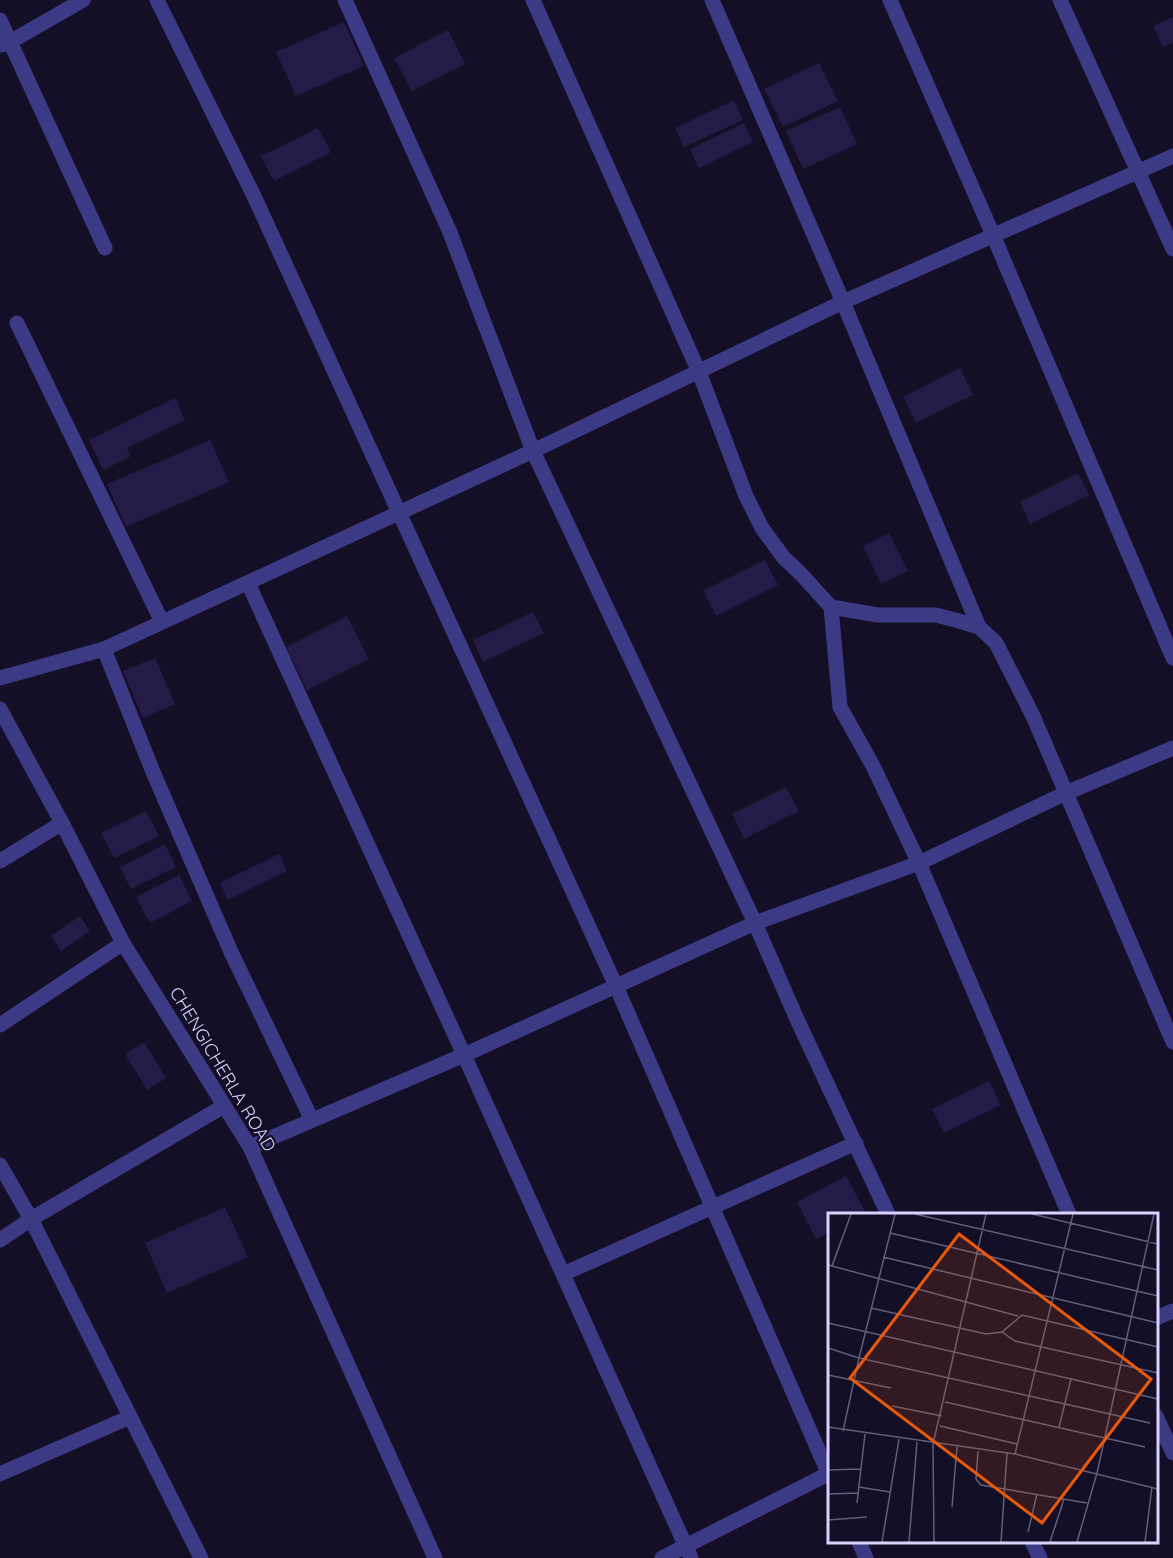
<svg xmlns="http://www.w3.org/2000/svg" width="1173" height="1558" viewBox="0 0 1173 1558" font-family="Quicksand,sans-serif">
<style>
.building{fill:#241b47}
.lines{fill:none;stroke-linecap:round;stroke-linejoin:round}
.minor{stroke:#3d3a85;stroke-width:15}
.labels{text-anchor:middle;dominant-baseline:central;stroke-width:4.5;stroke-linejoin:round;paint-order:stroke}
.street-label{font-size:18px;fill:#d9d4ff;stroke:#130f26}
.inset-road{fill:none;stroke:#625e7d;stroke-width:1.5}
.view{fill:#e8590c;fill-opacity:0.15;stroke:#e8590c;stroke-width:3}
.inset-edge{fill:none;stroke:#d9d4ff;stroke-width:3}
</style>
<rect width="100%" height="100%" fill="#130f26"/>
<g class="building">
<polygon points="1173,17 1173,42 1163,47 1153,26"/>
<polygon points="344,22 364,66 296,96 276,52"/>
<polygon points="448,30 465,64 412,91 394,58"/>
<polygon points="819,63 838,101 783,127 764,89"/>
<polygon points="734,100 743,120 684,147 675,128"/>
<polygon points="840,107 857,144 803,169 786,131"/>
<polygon points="744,123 753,142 699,168 690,149"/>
<polygon points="318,128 331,152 274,181 261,156"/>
<polygon points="960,368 973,395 916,423 903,397"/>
<polygon points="175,398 185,420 127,448 131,456 103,470 89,440"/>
<polygon points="210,440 229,482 126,527 107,484"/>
<polygon points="1078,473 1089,495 1030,524 1020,502"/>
<polygon points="889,533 908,571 881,584 863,546"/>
<polygon points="765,560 778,585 716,616 703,591"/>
<polygon points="533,612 544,633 483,662 473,640"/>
<polygon points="347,616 369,659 307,690 286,647"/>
<polygon points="155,658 175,704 143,718 123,671"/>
<polygon points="786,787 799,811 744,839 732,814"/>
<polygon points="146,811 159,836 114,858 101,833"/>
<polygon points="165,844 176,867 131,889 120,867"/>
<polygon points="279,854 287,871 228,900 220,883"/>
<polygon points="179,875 192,901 150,923 136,897"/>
<polygon points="80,916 90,931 61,951 51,936"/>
<polygon points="144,1042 166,1078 147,1090 125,1054"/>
<polygon points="989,1081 1001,1105 944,1133 932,1109"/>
<polygon points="846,1176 866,1213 863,1214 830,1214 830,1232 816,1239 797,1202"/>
<polygon points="225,1207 248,1257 167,1293 145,1243"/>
</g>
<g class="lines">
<g class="minor">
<polyline points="157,0 254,196 616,986 830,1477"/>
<polyline points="345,0 449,230 533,451 755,923 796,1017 888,1214"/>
<polyline points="533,0 699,372 746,496 762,528 784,558 800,573 831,607 878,615 936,615 959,621 979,627 996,643 1033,716 1173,1042"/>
<polyline points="712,0 843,302 979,627"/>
<polyline points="890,0 993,235 1173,658"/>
<polyline points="1060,0 1173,249"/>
<polyline points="0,20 105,248"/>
<polyline points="2,45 10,42 83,0"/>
<polyline points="17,323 162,622"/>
<polyline points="248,583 464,1055 691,1558"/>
<polyline points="831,607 840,707 873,766 919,863 1069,1214"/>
<polyline points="104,649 153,772 231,952 312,1120"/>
<polyline points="0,678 104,649 533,451 843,302 1173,156"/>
<polyline points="0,709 62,823 123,943 250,1147 435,1558"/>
<polyline points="0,861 62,823"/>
<polyline points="0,1025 123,943"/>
<polyline points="250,1147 464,1055 755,923 919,863 1066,793 1173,748"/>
<polyline points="0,1165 31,1219 201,1558"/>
<polyline points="0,1240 31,1219 224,1106"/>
<polyline points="563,1274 856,1143"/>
<polyline points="1156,1318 1173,1311"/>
<polyline points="1156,1416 1173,1453"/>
<polyline points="0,1474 130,1417"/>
<polyline points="859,1542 866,1558"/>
<polyline points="1032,1542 1040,1558"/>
<polyline points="662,1558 830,1473"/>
</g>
</g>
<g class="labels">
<g class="street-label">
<text transform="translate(223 1069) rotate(59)">CHENGICHERLA ROAD</text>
</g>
</g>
<g transform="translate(828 1213)">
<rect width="330" height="330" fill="#130f26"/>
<path class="inset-road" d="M67 1 31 145 322 210M87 1 330 57M204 1 330 31M62 20 330 83M55 44 330 110M1 52 4 53 23 1M4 53 190 103M43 95 158 121 174 119 194 102 330 134M0 110 330 186M174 119 187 128 330 160M0 135 31 145 15 218M0 162 63 175M117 189 317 234M64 193 114 203M112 213 189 231M0 214 187 241 330 276M231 214 243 166M150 238 148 266 153 272 259 290M187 241 245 1M0 257 33 256M31 274 62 279M0 281 30 280M29 290 37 221M124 294 129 234M0 307 39 304M200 319 209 281M54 329 71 226M81 329 89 229M106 329 105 231 158 1M173 329 179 240M222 329 236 286M249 329 269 260 326 1M317 329 324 274"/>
<path class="view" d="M131 21 323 166 214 310 22 165Z"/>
<rect width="330" height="330" class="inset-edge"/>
</g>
</svg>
